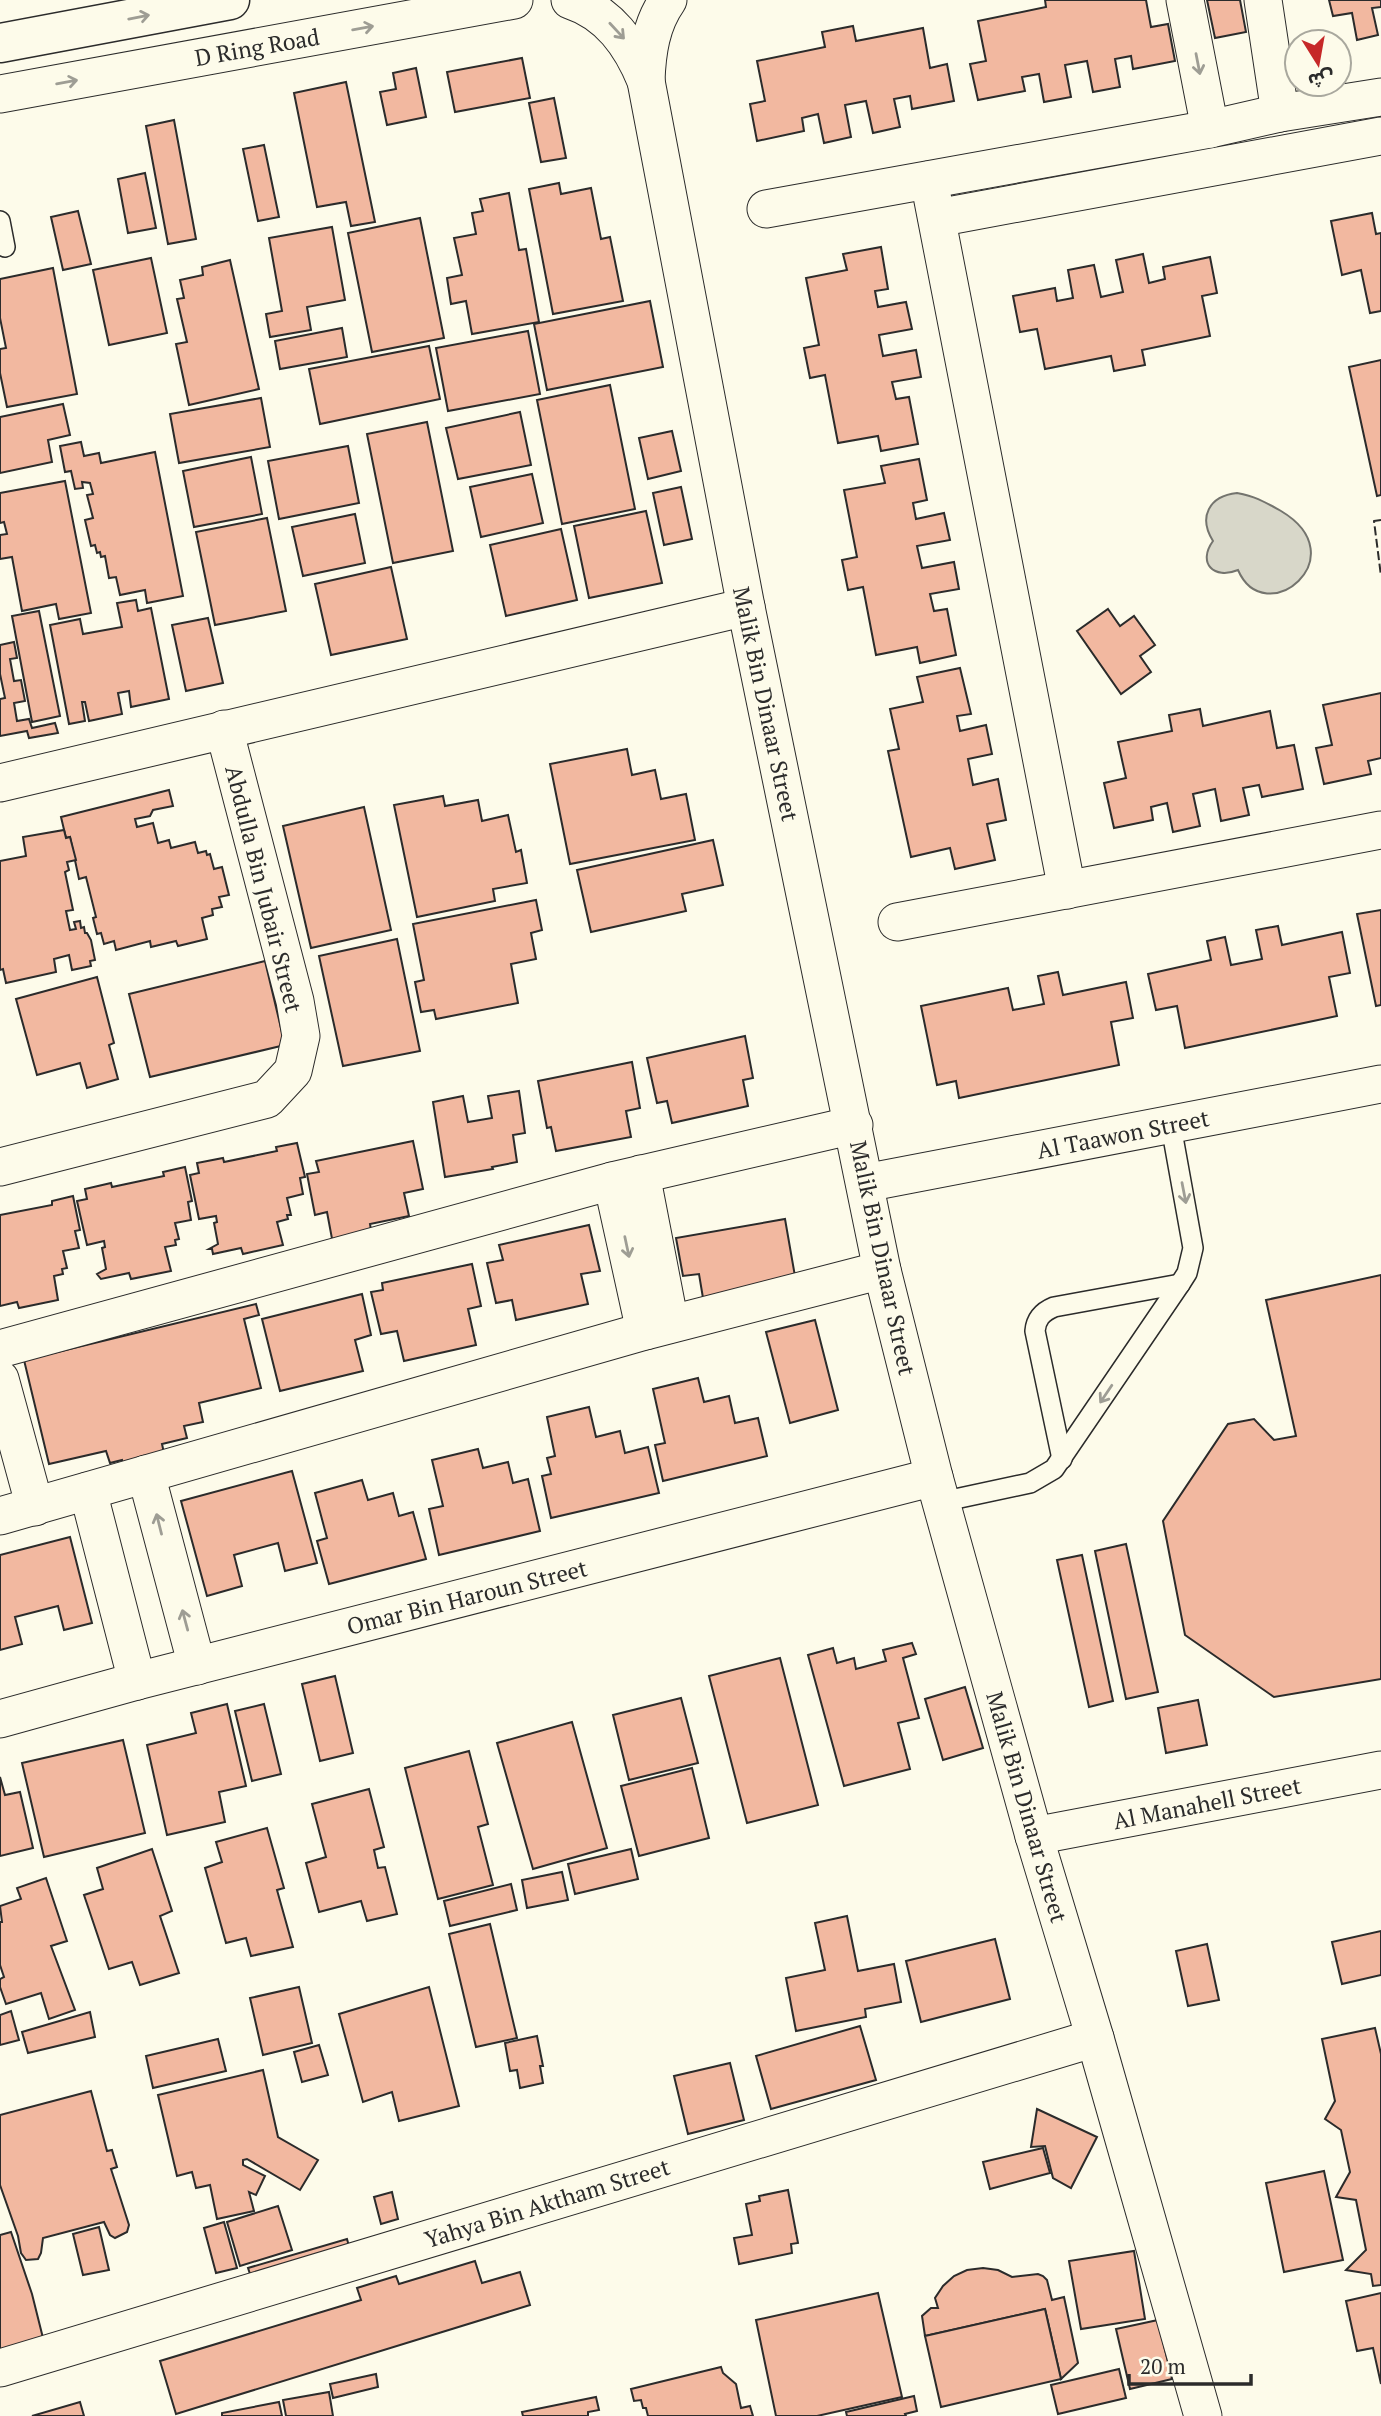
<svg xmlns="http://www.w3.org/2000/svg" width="1381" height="2416" viewBox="0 0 1381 2416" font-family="'PT Serif','Noto Sans Arabic',serif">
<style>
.water{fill:#d8d7c9;stroke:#74746e;stroke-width:2}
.building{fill:#f2b8a0;stroke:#2b2b2b;stroke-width:2}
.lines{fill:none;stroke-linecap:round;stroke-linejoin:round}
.lane-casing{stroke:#2b2b2b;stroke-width:22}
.street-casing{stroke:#2b2b2b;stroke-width:39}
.primary-casing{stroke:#2b2b2b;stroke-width:41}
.lane{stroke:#fdfbea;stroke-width:19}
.street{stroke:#fdfbea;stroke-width:37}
.primary{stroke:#fdfbea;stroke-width:38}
.fence{stroke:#2b2b2b;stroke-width:2;stroke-dasharray:9 3.5;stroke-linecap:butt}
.oneway{stroke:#9e9d94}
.labels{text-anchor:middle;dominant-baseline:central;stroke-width:5;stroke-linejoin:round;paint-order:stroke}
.street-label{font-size:23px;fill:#2b2b2b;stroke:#fdfbea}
</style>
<rect width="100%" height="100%" fill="#fdfbea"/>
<path class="water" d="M1237 493C1257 497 1263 501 1281 511 1358 557 1265 632 1238 570 1214 580 1197 563 1213 541 1198 517 1209 496 1237 493Z"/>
<g class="building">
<polygon points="1045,0 1146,0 1151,27 1168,24 1175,61 1133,69 1131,56 1115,59 1120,87 1093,92 1087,61 1065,65 1071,97 1044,102 1039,74 1022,77 1025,91 978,100 970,64 986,61 978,21 1046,7"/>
<polygon points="1207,0 1240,0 1246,32 1215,38"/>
<polygon points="1329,0 1381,0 1381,7 1372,8 1378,35 1357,40 1352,13 1333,16"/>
<polygon points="853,26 856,41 923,28 930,68 947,64 954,101 912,109 910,96 894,99 900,127 873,133 866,101 845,105 851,137 824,143 818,114 802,118 804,131 757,141 750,104 765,101 757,61 825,47 822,32"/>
<polygon points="522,58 530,98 455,112 447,72"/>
<polygon points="416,68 426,117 387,125 380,92 396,89 393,73"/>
<polygon points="346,82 375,222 351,226 346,202 317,207 294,93"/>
<polygon points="554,98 566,158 541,162 529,103"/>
<polygon points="174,120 196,239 168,244 146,126"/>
<polygon points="264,145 279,217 258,221 243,149"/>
<polygon points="145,173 156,228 128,233 118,179"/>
<polygon points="559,183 561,194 591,188 601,239 610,237 623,301 553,314 529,189"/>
<polygon points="509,193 519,250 526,249 539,322 472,334 466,301 451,304 447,278 462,275 454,238 476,234 472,213 483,211 480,199"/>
<polygon points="78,211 91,264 63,270 51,217"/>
<polygon points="1372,213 1376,234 1381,233 1381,311 1370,313 1361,270 1342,275 1331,221"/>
<polygon points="420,218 444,338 372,352 348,233"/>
<polygon points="332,227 345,300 307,307 311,330 270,337 266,314 282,311 269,238"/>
<polygon points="881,247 888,289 875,291 878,307 906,302 912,329 879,335 883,356 916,350 921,377 892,382 896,399 909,397 918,444 881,451 878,436 838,443 825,375 810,378 804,348 819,345 806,278 847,270 843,254"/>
<polygon points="1143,254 1149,283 1165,279 1163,267 1210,257 1217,293 1202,296 1210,336 1142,350 1145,365 1114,371 1111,356 1045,369 1037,329 1020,332 1013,296 1055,288 1057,301 1073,298 1068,270 1094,265 1101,297 1123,292 1116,260"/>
<polygon points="151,258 167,333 109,345 93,270"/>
<polygon points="230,260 259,389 189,405 176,344 187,342 177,299 184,298 180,280 203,275 202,267"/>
<polygon points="53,268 77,394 7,407 0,373 0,349 6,348 0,318 0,279"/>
<polygon points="650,301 663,367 547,390 534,324"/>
<polygon points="342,328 347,357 280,369 275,341"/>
<polygon points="528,331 540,394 448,411 436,348"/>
<polygon points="429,346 440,399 320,424 309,369"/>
<polygon points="1381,360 1381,495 1377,496 1349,367"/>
<polygon points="610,385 635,509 562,524 537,400"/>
<polygon points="261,398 270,447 179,463 170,414"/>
<polygon points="63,404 70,435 48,440 52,462 0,473 0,417"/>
<polygon points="520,412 531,465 458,479 446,428"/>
<polygon points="427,422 453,551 393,563 367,434"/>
<polygon points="672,431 681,471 648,479 639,438"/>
<polygon points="81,442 84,456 99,453 101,463 155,452 183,596 147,603 145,590 120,595 116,577 109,578 105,556 101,557 100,552 97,553 95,545 91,546 85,520 93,518 87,495 93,494 90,483 82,482 83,488 75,489 71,471 65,472 60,446"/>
<polygon points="348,446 359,503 279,519 268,461"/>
<polygon points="251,457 262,514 194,527 183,471"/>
<polygon points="919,459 927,500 913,503 916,519 944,513 950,540 917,546 922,568 954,562 959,589 930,594 934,611 947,609 956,655 920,663 917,647 876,655 863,587 848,590 842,560 857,557 844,490 885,483 881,466"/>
<polygon points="532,474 543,523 481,537 470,487"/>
<polygon points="65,481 91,613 59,619 56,604 22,611 12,557 0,559 0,535 7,534 4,522 0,523 0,493"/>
<polygon points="681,487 692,539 664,545 653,493"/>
<polygon points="646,511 662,583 589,598 574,526"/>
<polygon points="355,514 365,563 303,576 292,527"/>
<polygon points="267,518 286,611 215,625 196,532"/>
<polygon points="561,529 577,600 506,616 490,545"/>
<polygon points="391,567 407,639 331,655 315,584"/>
<polygon points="136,600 138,611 151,608 169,699 131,707 129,691 118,693 122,714 89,721 85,702 82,702 85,721 69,724 50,625 80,619 83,634 122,627 117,603"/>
<polygon points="1108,609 1120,626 1134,616 1155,645 1140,656 1151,672 1121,694 1077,631"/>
<polygon points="39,611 60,716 32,722 12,616"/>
<polygon points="208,618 223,683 186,691 172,625"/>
<polygon points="14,642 17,658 10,659 14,681 21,680 25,701 14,703 17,721 29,719 32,728 55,723 58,733 29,738 27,731 0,736 0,699 5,698 0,674 0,645"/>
<polygon points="960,668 971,714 957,716 960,731 986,725 992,754 968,759 973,785 998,779 1006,820 987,824 995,860 955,869 950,848 911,857 888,751 899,749 890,709 923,702 917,677"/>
<polygon points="1381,693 1381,758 1368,761 1371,774 1324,784 1316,748 1332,745 1323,705"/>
<polygon points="1200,709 1203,726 1270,711 1277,748 1294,745 1303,789 1262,797 1259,785 1243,788 1249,815 1221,821 1215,789 1193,794 1200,826 1173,832 1167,803 1151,807 1153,820 1114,828 1104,783 1126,778 1118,742 1172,731 1169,715"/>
<polygon points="627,749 632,775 655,770 661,799 686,794 695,840 570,864 550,764"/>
<polygon points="169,790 173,806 153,810 150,816 135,819 137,827 153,823 158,843 169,840 171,848 195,842 198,853 206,851 207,855 210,854 214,869 222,867 229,895 219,897 222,907 212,909 213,915 202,918 207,939 178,946 176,941 151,947 150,941 116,950 114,941 104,944 101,933 97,934 93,918 96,917 86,877 79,879 70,837 66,838 61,817"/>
<polygon points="443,796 445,806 478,800 482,821 508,815 516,852 521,850 527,883 493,889 495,901 417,917 394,805"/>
<polygon points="364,807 391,930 311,948 283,826"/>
<polygon points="64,830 66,838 70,837 76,860 67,862 69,870 65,872 73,910 66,911 70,930 76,929 74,922 80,921 81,928 84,927 85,933 87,933 91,940 95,960 90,961 91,966 72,970 69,955 54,959 56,972 6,983 3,969 0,970 0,861 26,856 23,837"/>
<polygon points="713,840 723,885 682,894 686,911 591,932 577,870"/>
<polygon points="536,900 542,930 531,933 536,959 511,964 518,1003 436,1019 434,1010 421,1012 415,982 424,980 413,924"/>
<polygon points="1381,910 1381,1005 1376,1006 1357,914"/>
<polygon points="1278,926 1282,945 1342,932 1350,973 1329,977 1337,1016 1185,1048 1177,1006 1156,1010 1148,974 1211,960 1207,941 1225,937 1231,965 1262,959 1256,930"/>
<polygon points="397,939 420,1051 343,1066 319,956"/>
<polygon points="265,961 285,1045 150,1077 129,994"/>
<polygon points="1058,972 1063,995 1126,982 1133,1018 1111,1022 1119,1065 959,1098 956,1081 937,1085 921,1006 1008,988 1013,1010 1044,1004 1038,976"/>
<polygon points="97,977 114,1043 109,1045 118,1079 87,1088 80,1063 37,1075 16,999"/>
<polygon points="745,1036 753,1078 743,1080 748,1106 672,1123 667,1101 657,1103 647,1058"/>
<polygon points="632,1062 640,1108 626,1111 631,1137 556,1151 551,1127 547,1128 538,1081"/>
<polygon points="519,1091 525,1133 513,1135 517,1162 492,1167 493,1169 445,1177 433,1102 463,1096 468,1122 492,1118 488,1096"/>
<polygon points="413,1141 423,1189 404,1193 409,1216 370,1224 372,1236 333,1244 327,1212 315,1215 307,1174 319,1172 316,1161"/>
<polygon points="297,1143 305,1177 300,1178 303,1194 287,1198 291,1215 287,1215 288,1219 277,1222 283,1245 243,1254 241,1248 213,1254 212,1249 209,1249 218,1244 214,1223 217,1222 216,1216 199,1219 190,1175 199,1173 197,1163 223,1158 224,1162 277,1151 276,1147"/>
<polygon points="185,1167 192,1201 188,1202 191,1220 175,1223 179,1239 175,1240 176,1245 165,1247 171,1271 131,1279 129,1273 101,1279 97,1274 106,1269 102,1248 105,1247 104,1241 87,1245 77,1201 87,1199 85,1189 111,1183 112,1187 164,1176 163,1172"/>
<polygon points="73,1196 80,1230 75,1231 79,1248 63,1251 67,1268 62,1269 63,1274 54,1276 58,1300 19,1308 17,1302 0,1306 0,1215 52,1205 52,1201"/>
<polygon points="785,1219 796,1282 703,1298 699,1274 683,1276 676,1238"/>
<polygon points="589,1225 600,1271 581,1274 588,1304 516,1320 512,1300 496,1303 487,1263 503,1260 499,1245"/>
<polygon points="472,1264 481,1306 468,1309 476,1345 404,1361 397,1331 381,1334 371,1292 383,1290 382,1283"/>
<polygon points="1381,1275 1381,1679 1274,1697 1185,1635 1163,1521 1228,1424 1254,1419 1274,1440 1296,1436 1266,1300"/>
<polygon points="362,1294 371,1335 355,1340 363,1371 280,1391 262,1319"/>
<polygon points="256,1304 259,1315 244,1319 261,1388 199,1403 203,1422 184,1426 187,1438 162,1444 166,1462 125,1472 122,1460 110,1463 106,1451 49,1464 24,1360"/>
<polygon points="815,1320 838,1410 790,1423 766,1332"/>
<polygon points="698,1378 704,1402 729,1396 735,1423 758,1418 767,1456 663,1481 655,1445 665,1443 653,1389"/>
<polygon points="589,1407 596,1437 620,1431 625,1453 648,1447 659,1493 551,1518 542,1476 551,1474 547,1458 555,1456 547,1417"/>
<polygon points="478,1449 483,1468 508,1462 513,1483 528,1479 540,1531 439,1555 429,1509 443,1506 432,1460"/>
<polygon points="292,1471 317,1563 285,1571 278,1543 234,1555 242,1586 207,1596 181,1501"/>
<polygon points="362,1480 368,1500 393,1493 399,1516 413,1512 426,1559 329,1584 317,1541 327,1538 315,1493"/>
<polygon points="70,1537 92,1623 64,1630 58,1606 15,1617 22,1644 0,1650 0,1555"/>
<polygon points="1126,1544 1158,1692 1126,1699 1095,1551"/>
<polygon points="1082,1555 1113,1701 1089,1707 1057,1560"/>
<polygon points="912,1643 916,1654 903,1658 919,1718 898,1723 910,1769 844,1786 808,1655 833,1648 837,1663 854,1658 856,1669 886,1661 883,1650"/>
<polygon points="780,1658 818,1805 747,1823 709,1676"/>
<polygon points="335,1676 353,1753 320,1761 302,1684"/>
<polygon points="965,1687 983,1748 943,1760 925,1699"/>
<polygon points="681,1698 698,1763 629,1780 613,1715"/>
<polygon points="1198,1700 1207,1745 1166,1753 1158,1708"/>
<polygon points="227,1704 246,1786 219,1792 225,1822 167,1835 147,1745 196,1733 191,1713"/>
<polygon points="264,1704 281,1774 252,1781 235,1711"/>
<polygon points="572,1722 607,1848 533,1869 497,1743"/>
<polygon points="123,1740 145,1833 44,1857 22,1763"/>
<polygon points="469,1751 488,1824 478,1827 493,1885 438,1899 405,1768"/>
<polygon points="692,1768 709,1838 639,1856 621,1786"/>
<polygon points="0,1777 5,1795 20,1792 33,1848 0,1856"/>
<polygon points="369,1789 384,1847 374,1850 378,1868 385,1867 397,1914 367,1921 361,1901 319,1912 306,1863 326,1857 312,1804"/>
<polygon points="267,1828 284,1888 277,1890 293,1947 251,1956 246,1938 226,1943 205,1868 222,1862 216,1842"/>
<polygon points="152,1849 172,1911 160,1916 179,1973 140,1985 132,1962 109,1969 84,1895 103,1889 97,1868"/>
<polygon points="631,1849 638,1879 575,1894 568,1864"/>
<polygon points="562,1872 568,1900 527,1908 522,1880"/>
<polygon points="46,1878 67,1941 51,1946 75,2010 49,2019 41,1993 6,2004 0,1987 0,1979 4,1977 0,1965 0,1922 2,1922 0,1906 21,1899 17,1888"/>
<polygon points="511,1884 517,1910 450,1926 444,1901"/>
<polygon points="847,1916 858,1971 894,1964 901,2002 865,2009 866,2017 796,2031 786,1978 825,1970 815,1923"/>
<polygon points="490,1924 517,2038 476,2047 449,1934"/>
<polygon points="1381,1931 1381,1975 1342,1984 1332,1942"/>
<polygon points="995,1939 1010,1999 921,2022 906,1961"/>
<polygon points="1207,1944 1219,2000 1188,2006 1176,1951"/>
<polygon points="299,1987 312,2043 263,2055 250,1998"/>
<polygon points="429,1987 459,2106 399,2121 392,2092 363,2102 339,2014"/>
<polygon points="11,2011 19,2040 0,2045 0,2015"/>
<polygon points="90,2012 95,2037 28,2053 22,2032"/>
<polygon points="860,2026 876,2080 771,2109 756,2056"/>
<polygon points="1375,2028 1381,2054 1381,2285 1373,2286 1371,2274 1346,2270 1366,2250 1356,2200 1336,2197 1350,2172 1341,2130 1325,2119 1335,2101 1322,2039"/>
<polygon points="537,2036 543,2066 540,2066 543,2083 520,2088 517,2070 510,2071 505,2043"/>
<polygon points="218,2039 226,2071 153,2088 146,2056"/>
<polygon points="319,2045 328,2075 302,2082 294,2052"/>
<polygon points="730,2063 744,2120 688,2134 674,2076"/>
<polygon points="263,2070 278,2137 318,2160 300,2190 247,2159 243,2160 243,2165 265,2176 256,2195 249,2192 254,2211 217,2219 210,2185 196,2188 192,2172 177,2176 158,2095"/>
<polygon points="91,2091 107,2151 112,2150 117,2167 111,2169 129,2225 127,2232 115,2238 110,2235 104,2222 43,2238 41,2253 38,2259 26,2260 21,2253 18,2236 0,2185 0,2115"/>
<polygon points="1037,2109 1097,2137 1071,2188 1053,2178 1045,2146 1031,2147"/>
<polygon points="1043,2148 1050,2173 990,2189 983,2162"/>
<polygon points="1324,2171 1343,2260 1284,2272 1266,2183"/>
<polygon points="788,2190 798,2243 791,2244 792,2253 739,2264 734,2238 752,2235 746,2204 760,2201 759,2196"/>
<polygon points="392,2192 398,2219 381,2224 374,2197"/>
<polygon points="278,2206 292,2250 240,2266 227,2222"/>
<polygon points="224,2222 237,2268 216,2273 204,2228"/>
<polygon points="99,2227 109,2270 83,2275 73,2234"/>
<polygon points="11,2232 32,2294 46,2350 0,2360 0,2235"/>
<polygon points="347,2239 352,2257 254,2286 248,2268"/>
<polygon points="1134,2251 1145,2319 1081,2329 1069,2261"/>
<polygon points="475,2261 482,2283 520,2272 530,2305 176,2414 160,2361 361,2300 357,2288 396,2276 399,2284"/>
<polygon points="983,2268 998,2270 1012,2277 1038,2274 1043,2276 1047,2280 1052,2300 1064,2297 1078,2363 1061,2379 1045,2309 925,2336 922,2316 931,2308 938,2308 935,2298 943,2286 954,2276 967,2270"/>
<polygon points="878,2293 902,2397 817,2416 776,2416 756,2320"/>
<polygon points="1381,2293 1381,2384 1373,2348 1357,2351 1346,2301"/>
<polygon points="1045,2309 1061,2379 941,2407 925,2336"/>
<polygon points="1158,2320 1172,2379 1130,2389 1116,2329"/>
<polygon points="721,2367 723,2373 736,2384 741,2408 750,2406 753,2416 648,2416 646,2408 643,2408 641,2400 634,2401 631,2389"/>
<polygon points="1119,2369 1126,2398 1058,2414 1051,2385"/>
<polygon points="376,2374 378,2387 333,2398 330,2384"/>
<polygon points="329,2392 333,2416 286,2416 283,2400"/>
<polygon points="914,2396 917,2411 905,2414 906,2416 847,2416 846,2412"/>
<polygon points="596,2397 599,2410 588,2412 588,2416 523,2416 522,2412"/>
<polygon points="80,2402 84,2416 32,2416"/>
<polygon points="279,2402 282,2416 222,2416 222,2413"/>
</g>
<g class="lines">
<defs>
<g id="lane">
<polyline points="0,221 5,247"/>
<path d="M1062 1459 1035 1331C1036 1319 1042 1312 1054 1307L1180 1284"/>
<polyline points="941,1502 1030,1483 1054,1469 1180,1284 1187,1273 1193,1248 1171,1126"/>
</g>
<g id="street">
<path d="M570 0C609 13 631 44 646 81L746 607 882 1270 934 1477 1034 1836 1095 2038 1203 2416"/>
<polyline points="1185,0 1210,129"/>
<polyline points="1263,0 1280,113"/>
<path d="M646 81C647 52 651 24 668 0"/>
<polyline points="0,94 514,0"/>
<polyline points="929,180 1067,890"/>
<polyline points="766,209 1210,129 1280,113 1381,97"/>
<polyline points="937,218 1381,136"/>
<polyline points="0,783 746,607"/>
<polyline points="897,922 1381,830"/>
<polyline points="0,1167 267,1099 293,1071 301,1036 295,1001 224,729"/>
<polyline points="641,1174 670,1324"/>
<polyline points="612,1181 645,1331"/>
<polyline points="865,1183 1381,1084"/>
<polyline points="0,1349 612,1181 854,1125"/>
<polyline points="0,1379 35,1507"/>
<polyline points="146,1474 197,1666"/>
<polyline points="88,1491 137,1681"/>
<polyline points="0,1516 645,1331 882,1270"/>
<polyline points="0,1719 137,1681 934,1477"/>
<polyline points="1034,1836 1381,1770"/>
<polyline points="0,2368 1095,2038"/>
</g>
<polyline id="primary" points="0,43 230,0"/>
</defs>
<use href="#lane" class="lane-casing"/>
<use href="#street" class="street-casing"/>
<use href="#primary" class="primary-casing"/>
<use href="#lane" class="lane"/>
<use href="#street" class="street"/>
<use href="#primary" class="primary"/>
<polyline class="fence" points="1381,520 1374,521 1381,576"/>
</g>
<defs><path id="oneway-shaft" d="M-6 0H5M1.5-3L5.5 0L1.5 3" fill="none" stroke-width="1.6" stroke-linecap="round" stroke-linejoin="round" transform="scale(1.75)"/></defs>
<g class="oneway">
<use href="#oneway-shaft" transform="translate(139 17) rotate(-11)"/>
<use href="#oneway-shaft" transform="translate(363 28) rotate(-10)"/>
<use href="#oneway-shaft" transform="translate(617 31) rotate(47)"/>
<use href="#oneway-shaft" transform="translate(1198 64) rotate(79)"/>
<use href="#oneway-shaft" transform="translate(67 82) rotate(-10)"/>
<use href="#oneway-shaft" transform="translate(1184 1193) rotate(79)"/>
<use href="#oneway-shaft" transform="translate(627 1247) rotate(78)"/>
<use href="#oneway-shaft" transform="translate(1106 1394) rotate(124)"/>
<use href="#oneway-shaft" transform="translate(159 1524) rotate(-104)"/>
<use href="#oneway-shaft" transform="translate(185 1620) rotate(-105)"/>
</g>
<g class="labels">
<g class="street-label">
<text transform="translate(257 47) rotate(-10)">D Ring Road</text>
<text transform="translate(766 704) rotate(78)">Malik Bin Dinaar Street</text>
<text transform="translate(264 889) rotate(76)">Abdulla Bin Jubair Street</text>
<text transform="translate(1123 1134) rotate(-11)">Al Taawon Street</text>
<text transform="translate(883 1258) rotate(78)">Malik Bin Dinaar Street</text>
<text transform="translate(467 1597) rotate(-14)">Omar Bin Haroun Street</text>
<text transform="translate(1207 1803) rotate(-11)">Al Manahell Street</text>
<text transform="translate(1027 1807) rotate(74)">Malik Bin Dinaar Street</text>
<text transform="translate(547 2203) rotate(-17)">Yahya Bin Aktham Street</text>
</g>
</g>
<g transform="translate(1318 63) rotate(169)"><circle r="33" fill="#fdfbea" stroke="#a9a89e" stroke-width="2"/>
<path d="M0-5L12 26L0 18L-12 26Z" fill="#c62828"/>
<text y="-10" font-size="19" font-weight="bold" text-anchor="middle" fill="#2b2b2b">ش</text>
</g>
<path d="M1129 2374v10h122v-10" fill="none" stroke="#2b2b2b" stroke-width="3.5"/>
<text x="1140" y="2374" font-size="21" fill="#2b2b2b" stroke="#fdfbea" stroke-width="5" paint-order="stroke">20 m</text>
</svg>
